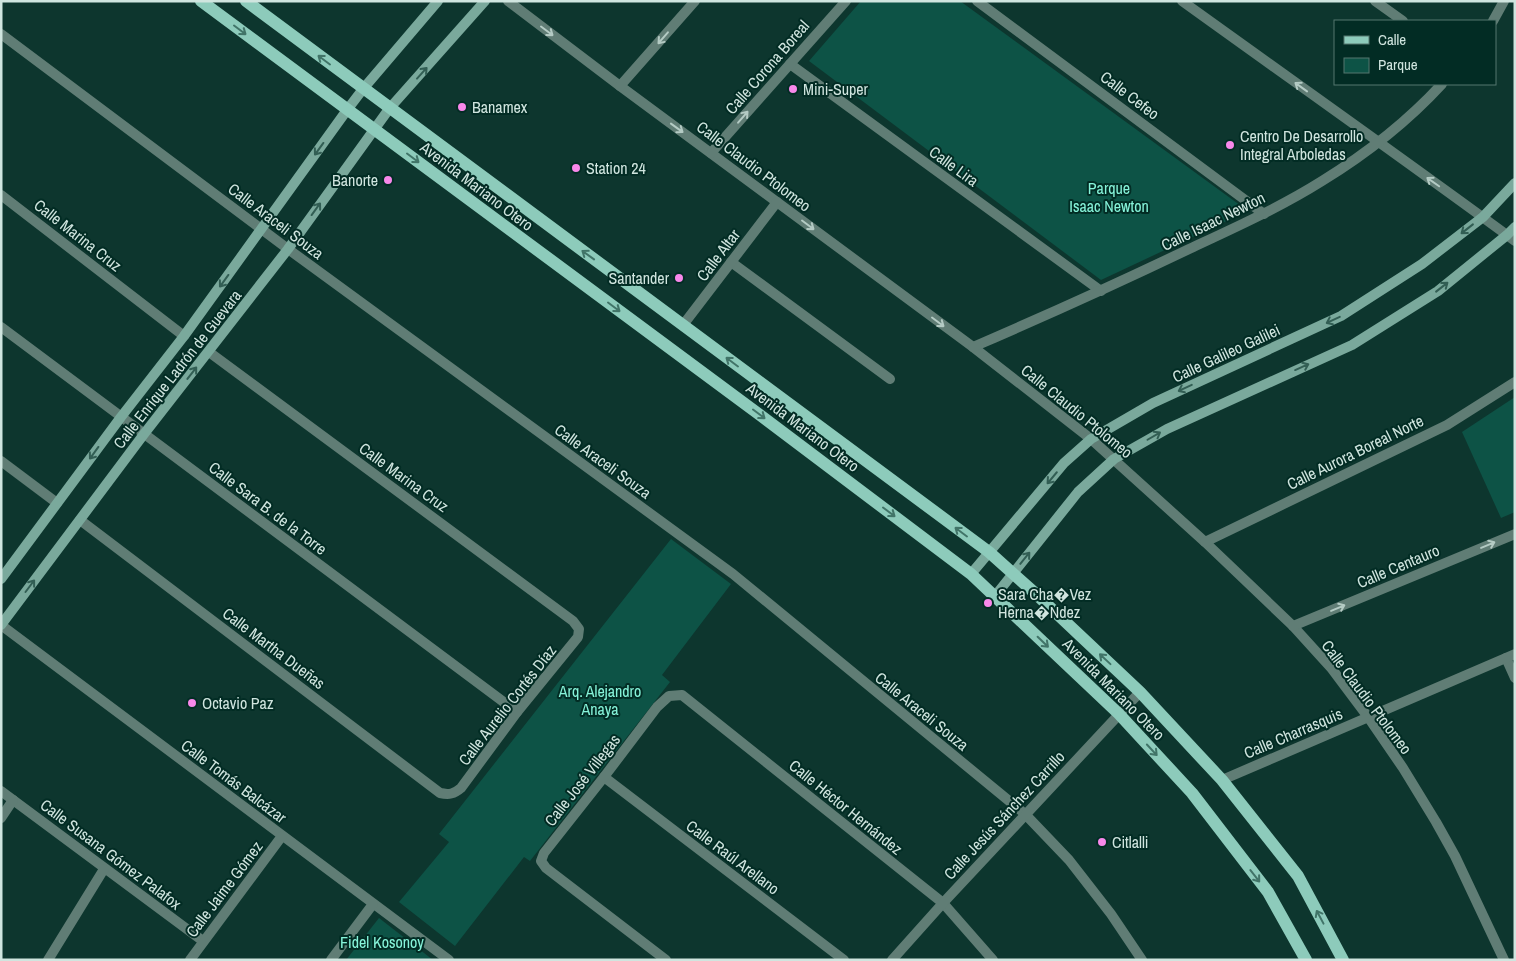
<svg xmlns="http://www.w3.org/2000/svg" width="1516" height="961" viewBox="0 0 1516 961" font-family="'Archivo Narrow',sans-serif">
<style>
.green{fill:#0d5346}
.lines{fill:none;stroke-linecap:round;stroke-linejoin:round}
.street{stroke:#607d75;stroke-width:10}
.secondary{stroke:#7aa99c;stroke-width:10}
.primary{stroke:#8dcbbb;stroke-width:12}
.oneway{stroke:#417468}
.oneway2{stroke:#b4cbc4}
.oneway3{stroke:#325e54}
.poi-dot{fill:#f888ea;stroke:#022c24;stroke-width:2}
.labels{text-anchor:middle;dominant-baseline:central;stroke-width:4;stroke-linejoin:round;paint-order:stroke}
.street-label{font-size:16px;fill:#d0e5df;stroke:#022c24}
.poi-label{font-size:16px;fill:#d0e5df;stroke:#022c24;text-anchor:start}
.park-label{font-size:16px;fill:#86f4da;stroke:#022c24}
</style>
<rect width="100%" height="100%" fill="#0d362e"/>
<g class="green">
<polygon points="861,1 960,1 1248,211 1101,280 809,61"/>
<polygon points="1515,397 1515,512 1501,518 1462,432"/>
<polygon points="671,539 731,584 662,675 670,682 530,861 524,857 455,946 399,902 449,842 439,834"/>
<polygon points="379,918 433,960 346,960"/>
</g>
<g class="lines">
<g class="street">
<polyline points="508,1 620,86 973,347 1091,439 1205,542 1293,626 1332,669 1368,717 1403,768 1436,822 1455,856 1504,960"/>
<polyline points="977,1 1264,214"/>
<path d="M1182 1C1293 81 1405 160 1515 241"/>
<polyline points="1375,1 1403,21"/>
<polyline points="1493,21 1504,1"/>
<polyline points="1,34 288,249 733,574 1025,814 1069,860 1111,914 1142,960"/>
<polyline points="790,64 1101,291"/>
<polyline points="620,86 695,1"/>
<polyline points="711,153 846,1"/>
<polyline points="1,195 184,336"/>
<polyline points="731,262 890,379"/>
<polyline points="683,325 777,202"/>
<polyline points="1,327 517,712"/>
<path d="M973 347C1045 316 1116 284 1187 250 1232 229 1279 208 1322 181 1366 154 1407 122 1442 84"/>
<polyline points="1,461 57,503"/>
<path d="M80 520 440 793C449 795 454 794 461 788L517 712 578 637 579 629 573 621 209 352"/>
<polyline points="1205,542 1447,425 1515,382"/>
<polyline points="1,625 449,960"/>
<polyline points="1293,626 1515,534"/>
<polyline points="1506,658 1515,678"/>
<polyline points="604,777 844,960"/>
<polyline points="1222,780 1515,654"/>
<polyline points="1,791 203,941"/>
<polyline points="1,818 13,800"/>
<polyline points="48,960 104,869"/>
<polyline points="190,960 282,836"/>
<polyline points="331,960 373,904"/>
<polyline points="666,960 546,868 541,861 544,853 604,777 657,707 669,696 682,695 943,903 993,960"/>
<polyline points="892,960 943,903 1140,692"/>
</g>
<g class="secondary">
<polyline points="971,574 1064,463 1091,439 1153,403 1341,316 1422,264 1483,217 1515,183"/>
<polyline points="1,579 121,417 184,336 347,110 363,89 438,1"/>
<polyline points="995,596 1078,492 1114,459 1167,429 1352,345 1438,291 1507,235 1515,227"/>
<polyline points="1,625 144,434 288,249 389,109 485,1"/>
</g>
<g class="primary">
<polyline points="201,1 760,415 971,574 1119,714 1192,793 1268,892 1306,960"/>
<polyline points="246,1 989,552 1037,595 1140,692 1222,780 1298,876 1343,960"/>
</g>
</g>
<defs><path id="oneway-shaft" d="M-6 0H5M1.5-3L5.5 0L1.5 3" fill="none" stroke-width="1.6" stroke-linecap="round" stroke-linejoin="round" transform="scale(1.25)"/></defs>
<g class="oneway">
<use href="#oneway-shaft" transform="translate(240 30) rotate(37)"/>
<use href="#oneway-shaft" transform="translate(324 60) rotate(-143)"/>
<use href="#oneway-shaft" transform="translate(413 158) rotate(37)"/>
<use href="#oneway-shaft" transform="translate(588 255) rotate(-144)"/>
<use href="#oneway-shaft" transform="translate(614 307) rotate(37)"/>
<use href="#oneway-shaft" transform="translate(732 362) rotate(-143)"/>
<use href="#oneway-shaft" transform="translate(759 414) rotate(37)"/>
<use href="#oneway-shaft" transform="translate(889 512) rotate(37)"/>
<use href="#oneway-shaft" transform="translate(961 532) rotate(-143)"/>
<use href="#oneway-shaft" transform="translate(1043 642) rotate(44)"/>
<use href="#oneway-shaft" transform="translate(1105 659) rotate(-137)"/>
<use href="#oneway-shaft" transform="translate(1152 750) rotate(47)"/>
<use href="#oneway-shaft" transform="translate(1255 876) rotate(52)"/>
<use href="#oneway-shaft" transform="translate(1320 917) rotate(-118)"/>
</g>
<g class="oneway2">
<use href="#oneway-shaft" transform="translate(547 31) rotate(37)"/>
<use href="#oneway-shaft" transform="translate(663 38) rotate(131)"/>
<use href="#oneway-shaft" transform="translate(1301 87) rotate(-144)"/>
<use href="#oneway-shaft" transform="translate(743 117) rotate(-49)"/>
<use href="#oneway-shaft" transform="translate(677 128) rotate(36)"/>
<use href="#oneway-shaft" transform="translate(1433 182) rotate(-145)"/>
<use href="#oneway-shaft" transform="translate(808 225) rotate(37)"/>
<use href="#oneway-shaft" transform="translate(938 322) rotate(37)"/>
<use href="#oneway-shaft" transform="translate(1488 545) rotate(-23)"/>
<use href="#oneway-shaft" transform="translate(1338 608) rotate(-23)"/>
</g>
<g class="oneway3">
<use href="#oneway-shaft" transform="translate(422 73) rotate(-48)"/>
<use href="#oneway-shaft" transform="translate(319 149) rotate(126)"/>
<use href="#oneway-shaft" transform="translate(316 209) rotate(-54)"/>
<use href="#oneway-shaft" transform="translate(1467 229) rotate(142)"/>
<use href="#oneway-shaft" transform="translate(224 281) rotate(126)"/>
<use href="#oneway-shaft" transform="translate(1442 287) rotate(-38)"/>
<use href="#oneway-shaft" transform="translate(1333 320) rotate(155)"/>
<use href="#oneway-shaft" transform="translate(1302 367) rotate(-24)"/>
<use href="#oneway-shaft" transform="translate(192 373) rotate(-52)"/>
<use href="#oneway-shaft" transform="translate(1185 388) rotate(155)"/>
<use href="#oneway-shaft" transform="translate(1154 436) rotate(-30)"/>
<use href="#oneway-shaft" transform="translate(94 453) rotate(126)"/>
<use href="#oneway-shaft" transform="translate(1052 478) rotate(130)"/>
<use href="#oneway-shaft" transform="translate(1025 558) rotate(-51)"/>
<use href="#oneway-shaft" transform="translate(30 586) rotate(-53)"/>
</g>
<g class="poi-dot">
<circle cx="793" cy="89" r="5"/>
<circle cx="462" cy="107" r="5"/>
<circle cx="1230" cy="145" r="5"/>
<circle cx="576" cy="168" r="5"/>
<circle cx="388" cy="180" r="5"/>
<circle cx="679" cy="278" r="5"/>
<circle cx="988" cy="603" r="5"/>
<circle cx="192" cy="703" r="5"/>
<circle cx="1102" cy="842" r="5"/>
</g>
<g class="labels">
<g class="street-label">
<text transform="translate(767 67) rotate(-49)">Calle Corona Boreal</text>
<text transform="translate(1130 95) rotate(37)">Calle Cefeo</text>
<text transform="translate(754 166) rotate(37)">Calle Claudio Ptolomeo</text>
<text transform="translate(954 166) rotate(36)">Calle Lira</text>
<text transform="translate(477 186) rotate(37)">Avenida Mariano Otero</text>
<text transform="translate(276 221) rotate(37)">Calle Araceli Souza</text>
<text transform="translate(1213 221) rotate(-26)">Calle Isaac Newton</text>
<text transform="translate(78 235) rotate(38)">Calle Marina Cruz</text>
<text transform="translate(718 255) rotate(-53)">Calle Altar</text>
<text transform="translate(1226 353) rotate(-25)">Calle Galileo Galilei</text>
<text transform="translate(177 369) rotate(-52)">Calle Enrique Ladrón de Guevara</text>
<text transform="translate(1077 411) rotate(39)">Calle Claudio Ptolomeo</text>
<text transform="translate(803 427) rotate(37)">Avenida Mariano Otero</text>
<text transform="translate(1355 452) rotate(-26)">Calle Aurora Boreal Norte</text>
<text transform="translate(603 461) rotate(36)">Calle Araceli Souza</text>
<text transform="translate(404 477) rotate(36)">Calle Marina Cruz</text>
<text transform="translate(268 508) rotate(37)">Calle Sara B. de la Torre</text>
<text transform="translate(1398 566) rotate(-23)">Calle Centauro</text>
<text transform="translate(274 648) rotate(37)">Calle Martha Dueñas</text>
<text transform="translate(1114 689) rotate(45)">Avenida Mariano Otero</text>
<text transform="translate(1367 697) rotate(53)">Calle Claudio Ptolomeo</text>
<text transform="translate(507 705) rotate(-52)">Calle Aurelio Cortés Díaz</text>
<text transform="translate(922 711) rotate(39)">Calle Araceli Souza</text>
<text transform="translate(1293 733) rotate(-23)">Calle Charrasquis</text>
<text transform="translate(582 780) rotate(-52)">Calle José Villegas</text>
<text transform="translate(234 781) rotate(37)">Calle Tomás Balcázar</text>
<text transform="translate(846 807) rotate(39)">Calle Héctor Hernández</text>
<text transform="translate(1004 815) rotate(-47)">Calle Jesús Sánchez Carrillo</text>
<text transform="translate(111 854) rotate(37)">Calle Susana Gómez Palafox</text>
<text transform="translate(733 857) rotate(37)">Calle Raúl Arellano</text>
<text transform="translate(224 889) rotate(-53)">Calle Jaime Gómez</text>
</g>
<g class="poi-label">
<text x="803" y="89">Mini-Super</text>
<text x="472" y="107">Banamex</text>
<text x="1240" y="136">Centro De Desarrollo<tspan x="1240" dy="18">Integral Arboledas</tspan></text>
<text x="586" y="168">Station 24</text>
<text x="378" y="180" text-anchor="end">Banorte</text>
<text x="669" y="278" text-anchor="end">Santander</text>
<text x="998" y="594">Sara Cha�Vez<tspan x="998" dy="18">Herna�Ndez</tspan></text>
<text x="202" y="703">Octavio Paz</text>
<text x="1112" y="842">Citlalli</text>
</g>
<g class="park-label">
<text x="1109" y="188">Parque<tspan x="1109" dy="18">Isaac Newton</tspan></text>
<text x="600" y="691">Arq. Alejandro<tspan x="600" dy="18">Anaya</tspan></text>
<text x="382" y="942">Fidel Kosonoy</text>
</g>
</g>
<rect width="1516" height="961" fill="none" stroke="#d0e5df" stroke-width="5"/>
<rect x="1334" y="20" width="162" height="65" fill="#022c24" stroke="#54766f"/>
<rect x="1344" y="36" width="25" height="8" fill="#8dcbbb" stroke="#54766f"/>
<text x="1378" y="45" font-size="15" fill="#d0e5df">Calle</text>
<rect x="1344" y="58" width="25" height="15" fill="#0d5346" stroke="#54766f"/>
<text x="1378" y="70" font-size="15" fill="#d0e5df">Parque</text>
</svg>
